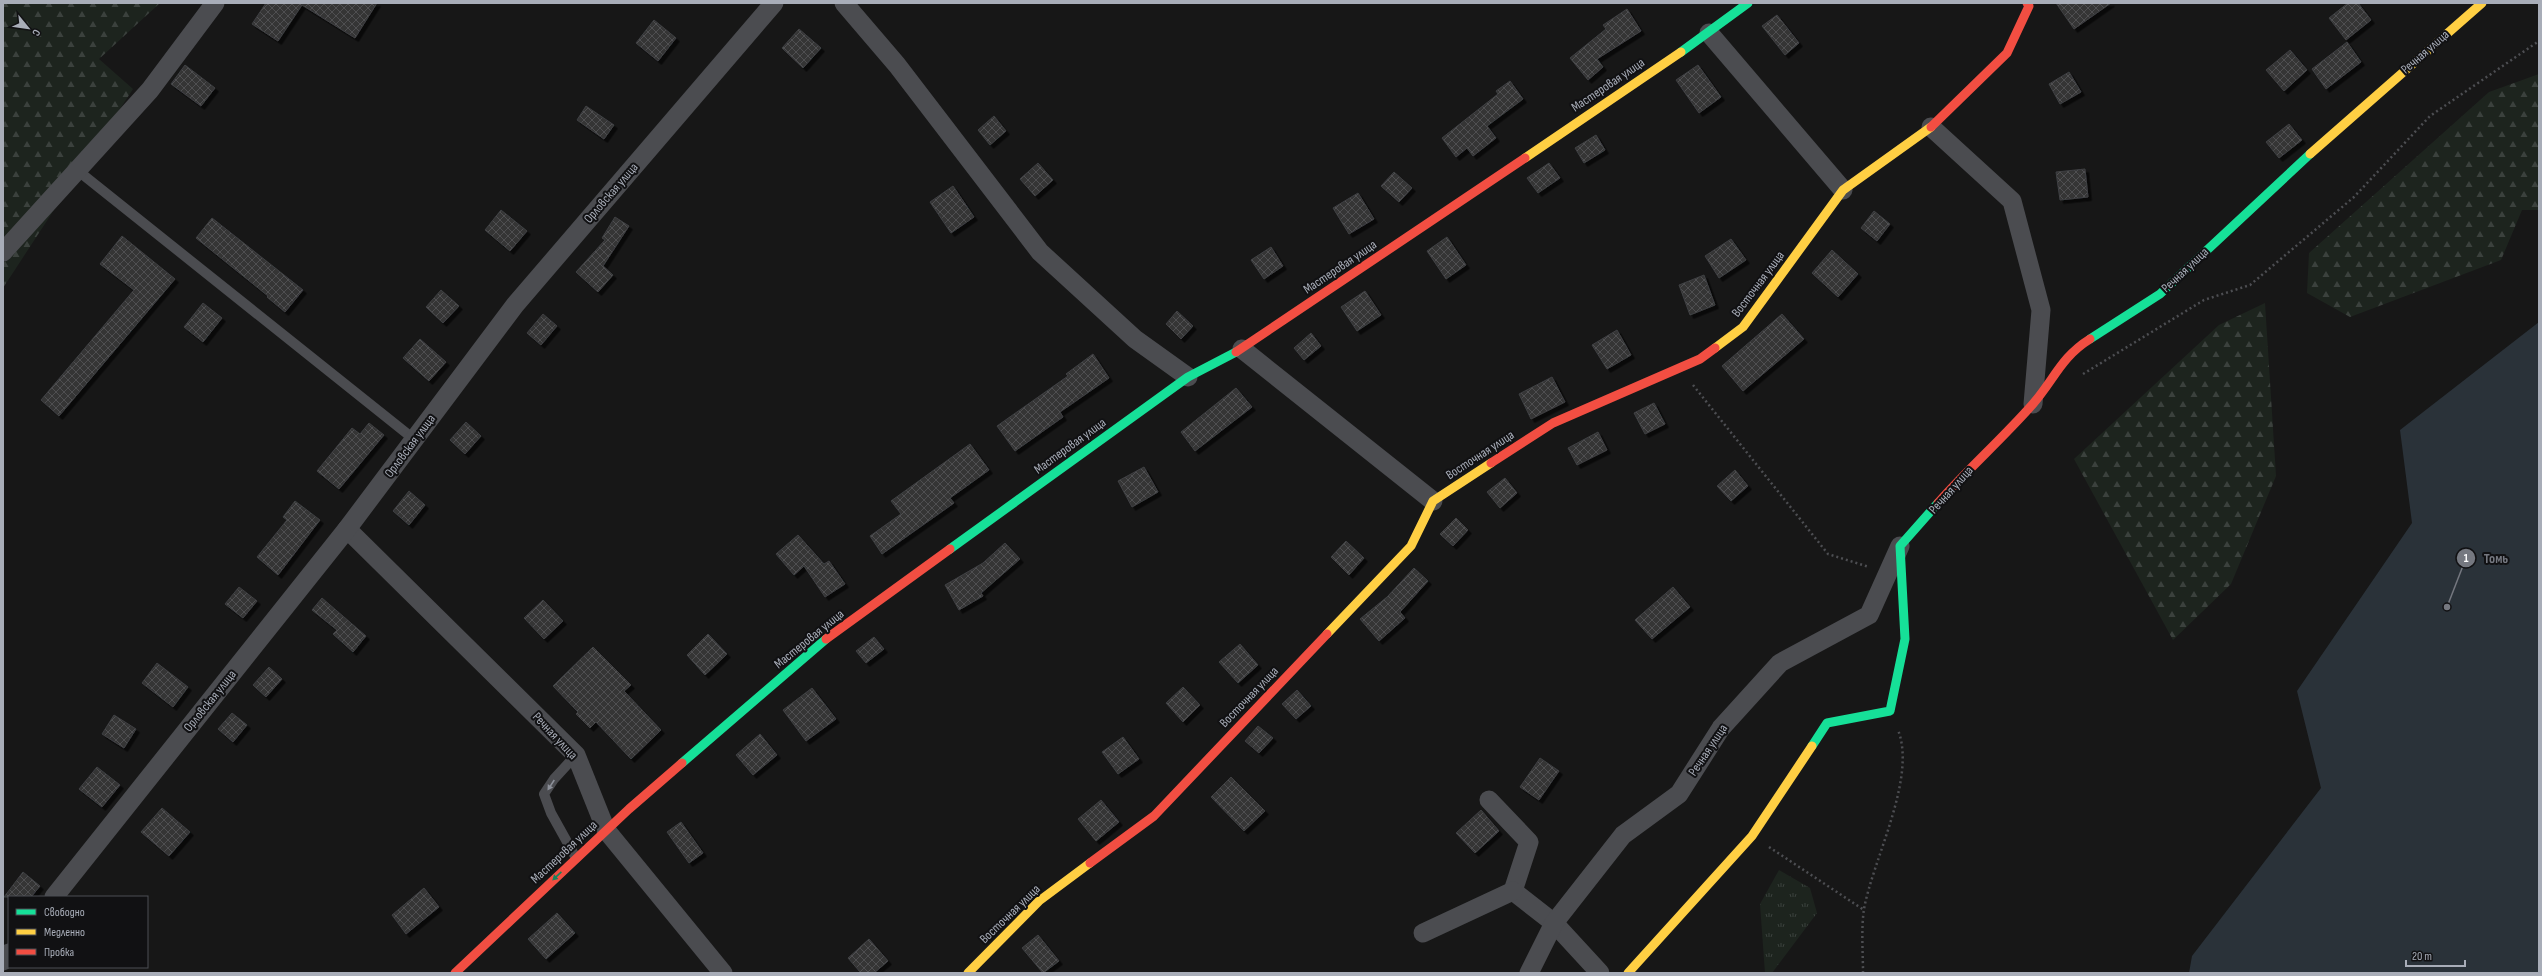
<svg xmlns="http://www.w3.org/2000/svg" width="2542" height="976" viewBox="0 0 2542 976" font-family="'Sofia Sans Condensed',sans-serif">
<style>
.grass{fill:url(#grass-tufts)}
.forest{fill:url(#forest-firs)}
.water{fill:#2a3239}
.building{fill:url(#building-cross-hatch);stroke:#3f4043;filter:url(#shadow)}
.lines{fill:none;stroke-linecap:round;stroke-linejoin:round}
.path{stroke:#4d4e52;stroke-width:2.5;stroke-dasharray:2 3;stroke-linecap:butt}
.lane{stroke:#4b4c50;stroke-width:10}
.street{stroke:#4b4c50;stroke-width:19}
.fast{stroke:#16e098;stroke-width:9}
.slow{stroke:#ffcf43;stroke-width:9}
.jam{stroke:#f24e42;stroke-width:9}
.oneway{fill:#8c9099}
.oneway2{fill:#14835c}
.labels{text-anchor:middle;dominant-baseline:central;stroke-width:4;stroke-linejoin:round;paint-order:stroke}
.street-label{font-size:13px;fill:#a8adb8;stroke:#111113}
.leader{fill:none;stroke:#757880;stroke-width:1.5}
.callout-dot{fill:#757880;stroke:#111113;stroke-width:1.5}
.mark-label{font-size:12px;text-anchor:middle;font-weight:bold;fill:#fff}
.callout-label{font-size:14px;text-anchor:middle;font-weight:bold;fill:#757880;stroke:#111113;stroke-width:4;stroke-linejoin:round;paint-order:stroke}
</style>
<defs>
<pattern id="grass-tufts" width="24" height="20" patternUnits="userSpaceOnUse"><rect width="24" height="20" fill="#1d241e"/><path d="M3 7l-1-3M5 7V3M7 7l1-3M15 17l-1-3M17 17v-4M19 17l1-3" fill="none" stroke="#3b413d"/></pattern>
<pattern id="forest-firs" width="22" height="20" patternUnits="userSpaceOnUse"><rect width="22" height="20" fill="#1d241e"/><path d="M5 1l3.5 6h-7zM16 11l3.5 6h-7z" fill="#3b413d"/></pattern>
<pattern id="building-cross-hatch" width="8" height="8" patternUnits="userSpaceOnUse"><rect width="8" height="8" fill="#353536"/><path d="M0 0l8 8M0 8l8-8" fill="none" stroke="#4f5051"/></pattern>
<filter id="shadow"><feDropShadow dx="3.5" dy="3.5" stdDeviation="0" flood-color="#0009"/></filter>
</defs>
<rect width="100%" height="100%" fill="#171717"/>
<polygon class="grass" points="1779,870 1810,888 1817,913 1772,973 1765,973 1760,904"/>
<g class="forest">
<polygon points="3,3 160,3 99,59 133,89 3,288"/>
<polygon points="2539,74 2539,210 2522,210 2501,260 2350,317 2307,293 2309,253 2489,92"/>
<polygon points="2265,303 2276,476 2231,584 2173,640 2074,459 2219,325"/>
</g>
<polygon class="water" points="2539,322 2539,973 2189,973 2192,956 2321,788 2297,691 2412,523 2400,430"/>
<g class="building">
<polygon points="266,3 377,3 355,38 302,5 278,41 252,24"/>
<polygon points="2056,3 2111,3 2074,29"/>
<polygon points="2348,3 2358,3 2371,20 2346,40 2329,18"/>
<polygon points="1627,9 1641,31 1597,59 1603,67 1588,80 1570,58 1606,29 1603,25"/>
<polygon points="1777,15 1799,43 1785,55 1762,26"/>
<polygon points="654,20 676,38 658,61 636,43"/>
<polygon points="799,29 821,48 803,68 782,48"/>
<polygon points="2347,42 2361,62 2326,89 2312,69"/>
<polygon points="2290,50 2307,70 2284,91 2266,70"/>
<polygon points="185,65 215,88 201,106 171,84"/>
<polygon points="1698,65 1721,97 1699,113 1676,80"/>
<polygon points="2069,72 2081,92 2060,104 2049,84"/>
<polygon points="1510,81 1523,99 1487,126 1496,138 1473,156 1467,148 1456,157 1442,138 1498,94 1496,91"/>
<polygon points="586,106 614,125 604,139 577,120"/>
<polygon points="994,116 1006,131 990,145 978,130"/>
<polygon points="2289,124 2302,140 2279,158 2266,142"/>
<polygon points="1596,135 1605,150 1584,163 1575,148"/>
<polygon points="1038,163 1053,180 1035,196 1020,179"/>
<polygon points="1549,163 1560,178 1538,193 1527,178"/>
<polygon points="2085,169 2088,197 2060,200 2056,172"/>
<polygon points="1394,172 1412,188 1399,202 1381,186"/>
<polygon points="953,186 974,217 951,233 930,202"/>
<polygon points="1358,193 1374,219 1349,234 1333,208"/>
<polygon points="501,210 527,231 510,251 485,230"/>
<polygon points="1874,211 1890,224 1877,241 1861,228"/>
<polygon points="615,217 629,226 603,266 613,275 598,292 576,272 605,240 602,238"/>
<polygon points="212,218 303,290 285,312 267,297 268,296 196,238"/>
<polygon points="122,236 175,279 59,416 41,400 134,290 100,264"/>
<polygon points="1447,237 1466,265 1446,279 1427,251"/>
<polygon points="1731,239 1746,260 1719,278 1705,256"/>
<polygon points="1271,247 1283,266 1264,279 1251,260"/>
<polygon points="1832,250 1858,274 1838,297 1812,273"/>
<polygon points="1704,275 1715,305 1690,315 1679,285"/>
<polygon points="441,290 459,306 443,323 426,307"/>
<polygon points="1365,291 1381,315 1357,331 1341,307"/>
<polygon points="203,303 222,318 203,342 184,327"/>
<polygon points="1177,311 1193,326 1181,339 1166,324"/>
<polygon points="543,314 557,326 541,345 527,333"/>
<polygon points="1782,314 1804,339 1743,391 1722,366"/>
<polygon points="1617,330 1631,355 1607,369 1592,345"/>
<polygon points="1311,333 1321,346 1304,360 1294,348"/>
<polygon points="420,339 446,362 429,381 403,358"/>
<polygon points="1093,354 1109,378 1060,412 1063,417 1015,451 997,426 1068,376 1066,374"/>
<polygon points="1552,377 1565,402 1531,419 1519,394"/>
<polygon points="1236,388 1252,407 1195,451 1181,432"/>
<polygon points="1654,403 1665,424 1645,434 1634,413"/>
<polygon points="466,422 481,436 465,454 450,440"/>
<polygon points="369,423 384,435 339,489 317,471 352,428 360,434"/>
<polygon points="1598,432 1607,450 1577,465 1568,448"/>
<polygon points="970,444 989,470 950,498 954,503 882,554 870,536 901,514 891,501"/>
<polygon points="1144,467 1158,492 1132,507 1118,481"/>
<polygon points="1735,470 1748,486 1731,501 1717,486"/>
<polygon points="1505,478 1517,493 1500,508 1487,492"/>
<polygon points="409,491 425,505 409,525 393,511"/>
<polygon points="295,501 320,520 278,575 257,557 287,520 283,517"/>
<polygon points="1456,518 1468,530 1453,546 1440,534"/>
<polygon points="798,535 824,564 829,561 845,584 825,597 804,566 794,575 776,554"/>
<polygon points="1346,541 1364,558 1349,575 1331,557"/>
<polygon points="1005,543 1020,559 981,593 983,596 959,610 945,585 983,563"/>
<polygon points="1414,568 1428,581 1400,612 1405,618 1379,641 1360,619 1387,597"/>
<polygon points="239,587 257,601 243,618 225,604"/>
<polygon points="1673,587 1690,607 1652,639 1635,620"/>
<polygon points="322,598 366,636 353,652 333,634 337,630 312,610"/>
<polygon points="543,600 563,621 544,639 524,618"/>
<polygon points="708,634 727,654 705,675 687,655"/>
<polygon points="874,637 884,649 866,663 856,651"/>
<polygon points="1240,644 1258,665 1238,683 1219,662"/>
<polygon points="593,647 631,685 624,691 661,730 631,759 596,722 590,728 576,714 578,712 553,686"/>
<polygon points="157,663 188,687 173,707 142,683"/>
<polygon points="269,667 282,679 266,697 253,685"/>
<polygon points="1183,687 1200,705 1183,722 1166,703"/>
<polygon points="812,688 836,719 806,741 783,710"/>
<polygon points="1297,690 1311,706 1296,719 1282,704"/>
<polygon points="232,713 247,725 233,742 218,729"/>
<polygon points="114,715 136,729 124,748 102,734"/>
<polygon points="1258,726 1273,738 1259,753 1245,741"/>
<polygon points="760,734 777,755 753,775 736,755"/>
<polygon points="1123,737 1139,759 1118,774 1102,752"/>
<polygon points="1540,758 1559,771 1539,800 1520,787"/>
<polygon points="97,767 120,785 102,807 79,789"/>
<polygon points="1231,777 1265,811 1244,831 1211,797"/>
<polygon points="1101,800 1119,822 1096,841 1078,819"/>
<polygon points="162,808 190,832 169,856 141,832"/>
<polygon points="1481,810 1499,831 1475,853 1456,833"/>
<polygon points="681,822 703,853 689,863 667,832"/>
<polygon points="23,872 40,886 31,897 4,897"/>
<polygon points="424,888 439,907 406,934 392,915"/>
<polygon points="557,913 575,933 546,959 528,939"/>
<polygon points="1038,935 1059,961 1043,973 1022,948"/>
<polygon points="869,939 888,961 874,973 861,973 848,958"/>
</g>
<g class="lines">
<g class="path">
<polyline points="2083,374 2204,300 2250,285 2354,197 2430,116 2539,41"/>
<polyline points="1693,385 1828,554 1869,567"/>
<polyline points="1769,847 1864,910"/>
<path d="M1863 973C1863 953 1861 929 1864 909 1873 859 1917 778 1898 730"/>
</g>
<g class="lane">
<polyline points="77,170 415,440"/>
<polyline points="576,755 554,779 544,794 551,813 576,858"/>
</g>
<g class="street">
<polyline points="844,3 897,65 1040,252 1135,339 1188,377"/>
<polyline points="1709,33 1843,190"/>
<polyline points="1931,127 2012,201 2041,310 2033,404"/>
<polyline points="3,252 150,90 215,3"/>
<polyline points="1242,349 1433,501"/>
<polyline points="347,529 576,755 606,830 723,973"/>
<polyline points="1489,800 1529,842 1513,891 1554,923 1600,973"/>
<polyline points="54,897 347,529 515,305 774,3"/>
<polyline points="1423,933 1513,891"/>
<polyline points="3,961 9,953"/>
<polyline points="1529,973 1554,923 1623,835 1679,794 1721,728 1780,663 1869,615 1900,546"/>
</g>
<g class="fast">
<polyline points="1681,52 1748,3"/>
<polyline points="2090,339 2160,294 2310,154"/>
<polyline points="950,549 1188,377 1236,352"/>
<polyline points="1812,746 1827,723 1890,711 1905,639 1900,546 1938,503"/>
<polyline points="682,763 826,639"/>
</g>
<g class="slow">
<polyline points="2310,154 2482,3"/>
<polyline points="1525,158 1681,52"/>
<polyline points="1715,348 1743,327 1843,190 1931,127"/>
<polyline points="1327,634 1411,546 1433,501 1491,463"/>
<polyline points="968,973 1039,901 1090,863"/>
<polyline points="1628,973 1752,836 1812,746"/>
</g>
<g class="jam">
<polyline points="1931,127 2007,53 2029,6 2027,3"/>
<polyline points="1236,352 1525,158"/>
<polyline points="1491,463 1553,423 1700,359 1715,348"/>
<path d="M1938 503C1968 469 2002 439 2032 405 2054 380 2061 357 2090 339"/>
<polyline points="826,639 950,549"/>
<polyline points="1090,863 1154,816 1327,634"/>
<polyline points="455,973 629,809 682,763"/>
</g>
</g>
<defs><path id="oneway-solid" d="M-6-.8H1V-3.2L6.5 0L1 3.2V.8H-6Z"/></defs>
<use class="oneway" href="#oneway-solid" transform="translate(551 785) rotate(123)"/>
<use class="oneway2" href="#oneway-solid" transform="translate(557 876) rotate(137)"/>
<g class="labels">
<g class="street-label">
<text transform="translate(2425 52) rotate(-41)">Речная улица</text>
<text transform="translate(1608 85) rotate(-34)">Мастеровая улица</text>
<text transform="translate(611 193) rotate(-49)">Орловская улица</text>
<text transform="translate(1340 267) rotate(-34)">Мастеровая улица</text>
<text transform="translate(2185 270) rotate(-43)">Речная улица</text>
<text transform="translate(1758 284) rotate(-53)">Восточная улица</text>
<text transform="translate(410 446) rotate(-53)">Орловская улица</text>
<text transform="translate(1070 446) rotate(-36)">Мастеровая улица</text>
<text transform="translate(1480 455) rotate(-33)">Восточная улица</text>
<text transform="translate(1951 490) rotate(-48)">Речная улица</text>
<text transform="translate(809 639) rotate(-39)">Мастеровая улица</text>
<text transform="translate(1249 697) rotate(-46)">Восточная улица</text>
<text transform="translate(210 701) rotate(-51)">Орловская улица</text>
<text transform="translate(555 736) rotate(47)">Речная улица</text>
<text transform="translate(1708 750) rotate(-56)">Речная улица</text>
<text transform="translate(564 852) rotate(-43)">Мастеровая улица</text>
<text transform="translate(1010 914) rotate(-44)">Восточная улица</text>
</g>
</g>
<path class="leader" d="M2447 607L2466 558"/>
<g class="callout-dot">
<circle cx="2447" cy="607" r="4"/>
<circle cx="2466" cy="558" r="10"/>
</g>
<g class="mark-label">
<text x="2466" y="562">1</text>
</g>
<g class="callout-label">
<text x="2496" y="563">Томь</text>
</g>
<rect width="2542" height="976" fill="none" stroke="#a8adb8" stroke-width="8"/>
<rect x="8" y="896" width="140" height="72" fill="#111113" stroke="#4d4f55"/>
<rect x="16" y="909" width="20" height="6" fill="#16e098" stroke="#4d4f55"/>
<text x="44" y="916" font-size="12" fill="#a8adb8">Свободно</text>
<rect x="16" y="929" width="20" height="6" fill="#ffcf43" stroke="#4d4f55"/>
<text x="44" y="936" font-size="12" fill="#a8adb8">Медленно</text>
<rect x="16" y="949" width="20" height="6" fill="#f24e42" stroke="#4d4f55"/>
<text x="44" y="956" font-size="12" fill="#a8adb8">Пробка</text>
<g transform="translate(28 28) rotate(119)" stroke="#111113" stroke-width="3" paint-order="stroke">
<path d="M0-3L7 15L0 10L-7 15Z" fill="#a8adb8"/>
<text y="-6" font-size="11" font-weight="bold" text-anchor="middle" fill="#a8adb8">С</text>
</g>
<path d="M2406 960v6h59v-6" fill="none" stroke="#a8adb8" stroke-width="2"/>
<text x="2412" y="960" font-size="12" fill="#a8adb8" stroke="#111113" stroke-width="3" paint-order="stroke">20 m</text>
</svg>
